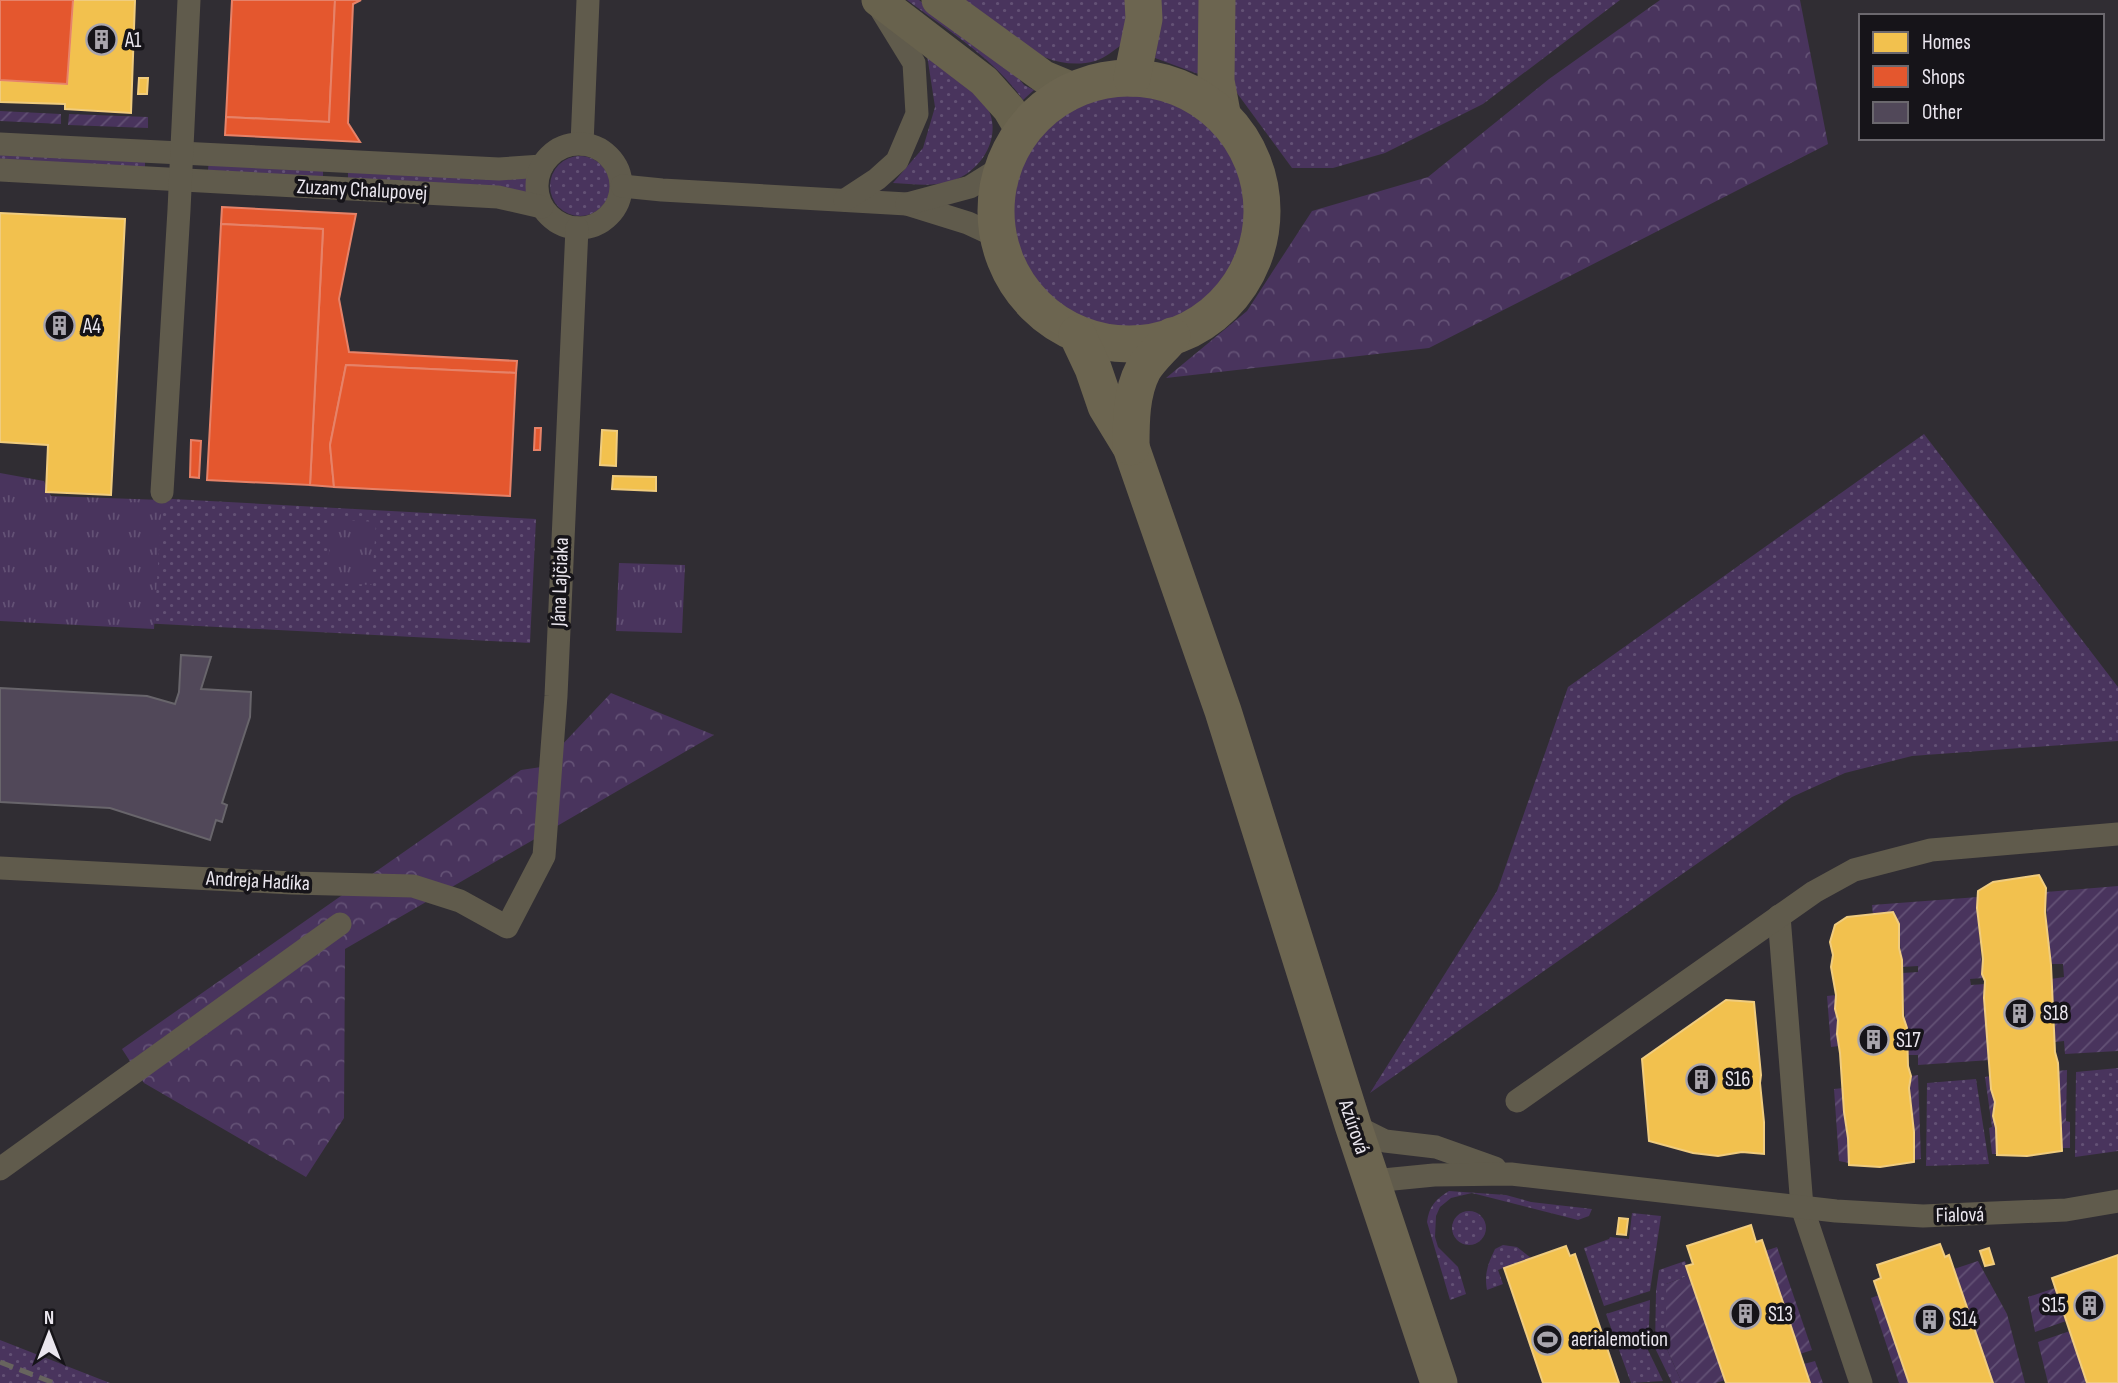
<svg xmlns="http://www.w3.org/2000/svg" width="2118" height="1383" viewBox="0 0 2118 1383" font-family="'Sofia Sans Condensed',sans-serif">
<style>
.grass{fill:url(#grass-dots)}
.forest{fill:url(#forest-crowns)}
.park{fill:url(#park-tufts)}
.garden{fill:url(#garden-furrows)}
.homes{fill:#f2c14e;stroke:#f0cc7e;stroke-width:2}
.shops{fill:#e4572e;stroke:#e68268;stroke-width:2}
.building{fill:#514859;stroke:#68656b;stroke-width:2}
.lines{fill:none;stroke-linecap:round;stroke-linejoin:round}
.minor{stroke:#605b4c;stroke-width:23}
.secondary{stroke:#68624d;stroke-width:33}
.primary{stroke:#6c6550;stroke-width:37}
.rail{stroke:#67645e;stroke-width:5;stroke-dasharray:14 7;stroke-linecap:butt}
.labels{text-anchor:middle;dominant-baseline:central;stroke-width:7;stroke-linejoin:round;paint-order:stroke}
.poi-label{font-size:21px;fill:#eae6ee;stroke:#161419;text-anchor:start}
.street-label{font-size:21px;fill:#eae6ee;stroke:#161419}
</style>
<defs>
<pattern id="grass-dots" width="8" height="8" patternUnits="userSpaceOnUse" patternTransform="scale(1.75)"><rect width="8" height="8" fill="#49345d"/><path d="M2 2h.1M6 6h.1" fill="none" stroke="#635175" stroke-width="1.8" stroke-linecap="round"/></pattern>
<pattern id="forest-crowns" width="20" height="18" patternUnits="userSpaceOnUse" patternTransform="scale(1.75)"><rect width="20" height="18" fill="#49345d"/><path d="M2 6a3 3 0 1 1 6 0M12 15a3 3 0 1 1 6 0" fill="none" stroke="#635175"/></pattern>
<pattern id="park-tufts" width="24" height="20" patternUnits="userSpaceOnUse" patternTransform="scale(1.75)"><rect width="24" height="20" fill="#49345d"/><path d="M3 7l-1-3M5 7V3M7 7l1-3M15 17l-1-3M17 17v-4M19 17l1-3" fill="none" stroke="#635175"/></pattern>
<pattern id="garden-furrows" width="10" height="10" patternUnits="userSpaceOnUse" patternTransform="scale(1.75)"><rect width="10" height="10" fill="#49345d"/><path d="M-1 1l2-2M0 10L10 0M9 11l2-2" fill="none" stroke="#635175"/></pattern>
</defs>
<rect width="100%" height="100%" fill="#302d33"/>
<g class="grass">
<path d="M907 0H919L1014 72 1024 85 1034 90 1023 100C995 59 947 30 907 0Z"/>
<path d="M960 0H1131L1123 44C1114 50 1105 58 1095 61 1044 75 997 28 960 0Z"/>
<polygon points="1161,0 1204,0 1201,75 1155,58"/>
<polygon points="1231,0 1620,0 1483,104 1385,153 1333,168 1292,168 1234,89"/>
<path d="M927 55C941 67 976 91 985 104 1005 133 983 171 952 181 933 187 913 184 893 183L923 148 935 107Z"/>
<circle cx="1128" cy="211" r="117"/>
<polygon points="0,149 145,158 145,170 0,163"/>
<circle cx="580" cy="186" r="30"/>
<polygon points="209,160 323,166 323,179 208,170"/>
<polygon points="348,167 526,175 526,193 348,180"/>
<polygon points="1924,434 2118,687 2118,741 1912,756 1845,773 1792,797 1370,1093 1497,891 1568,687"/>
<polygon points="173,499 536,519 530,643 44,618 162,500"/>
<polygon points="2118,1068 2118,1151 2075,1157 2076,1072"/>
<polygon points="1976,1079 1989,1164 1926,1166 1927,1083"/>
<path d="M1449 1191 1506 1195 1531 1202 1592 1209 1589 1216 1578 1220 1472 1193 1451 1198 1440 1207 1436 1216 1435 1237 1438 1247 1458 1267 1466 1294 1450 1300 1427 1222C1429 1206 1436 1199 1449 1191Z"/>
<circle cx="1469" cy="1228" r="17"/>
<polygon points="1632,1213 1661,1216 1650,1291 1604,1306 1584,1248 1609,1239 1610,1237 1629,1239"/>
<path d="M1503 1245 1517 1247 1531 1258 1498 1270 1503 1284 1487 1290C1484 1273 1488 1264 1495 1249Z"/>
<polygon points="1685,1261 1690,1275 1666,1284 1666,1347 1682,1383 1672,1383 1655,1348 1656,1291 1659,1270"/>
<polygon points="1650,1300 1648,1350 1663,1381 1631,1383 1606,1314"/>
<polygon points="0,1340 110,1383 0,1383"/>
</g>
<g class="forest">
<polygon points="1660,0 1800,0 1828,144 1429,348 1166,378 1247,311 1312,211 1428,177 1549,79"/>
<polygon points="611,693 714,735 345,949 344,1118 306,1177 144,1083 122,1049 521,770 541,767"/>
</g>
<g class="park">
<polygon points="0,473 44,481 51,496 162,500 154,629 0,621"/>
<polygon points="331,519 376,522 372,585 327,583"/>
<polygon points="619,563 685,565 682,633 616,631"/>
</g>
<g class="garden">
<polygon points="0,111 61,114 61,124 0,121"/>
<polygon points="69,114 148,117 148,128 68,125"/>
<path d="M2118 886V1051L2065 1054 2064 1041 2055 1042C2055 1021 2054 1000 2051 979L2064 977 2063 964H2051L2048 955 2046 892Z"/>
<path d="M1978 897 1977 908 1983 978 1970 979 1971 985 1985 984 1990 1060 1918 1065V1055H1907L1902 973 1918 972V966L1902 967C1899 948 1902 928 1893 912L1873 915 1872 905Z"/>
<path d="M1836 995C1835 1005 1838 1011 1838 1021 1839 1030 1837 1037 1839 1046L1831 1047 1827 996Z"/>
<polygon points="2067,1070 2066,1121 2070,1122 2070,1148 2062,1148 2057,1071"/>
<path d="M1918 1075 1921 1159 1914 1160C1914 1132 1908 1103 1911 1076Z"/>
<polygon points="1991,1076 1991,1089 1995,1102 1993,1116 1996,1128 1997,1154 1992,1154 1989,1128 1992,1127 1985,1077"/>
<path d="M1843 1088C1844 1113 1848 1137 1849 1163L1839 1161 1834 1089Z"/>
<polygon points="1777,1247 1812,1350 1800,1354 1765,1251"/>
<polygon points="1978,1261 2007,1314 2025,1383 1993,1383 1954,1269"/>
<polygon points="1690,1275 1725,1380 1716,1383 1682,1383 1666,1347 1666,1284"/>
<polygon points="2055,1288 2066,1321 2035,1332 2028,1297"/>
<polygon points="1879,1295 1909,1383 1899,1383 1871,1298"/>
<polygon points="2070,1331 2087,1383 2048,1383 2038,1342"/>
<polygon points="1815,1361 1823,1383 1810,1383 1804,1364"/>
</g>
<g class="homes">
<polygon points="73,0 135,0 131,113 65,109 65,104 0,102 0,80 67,84"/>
<polygon points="139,78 148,78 147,94 138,94"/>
<polygon points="0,213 125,219 111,495 46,492 48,445 0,442"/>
<polygon points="602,430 617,431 616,466 600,465"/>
<polygon points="613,476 656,477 656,491 612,489"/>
<polygon points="2039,875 2046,888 2045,912 2051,965 2055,1052 2058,1063 2062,1151 2027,1156 1997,1155 1996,1128 1993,1116 1995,1102 1991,1089 1984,998 1985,981 1982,974 1983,959 1977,908 1978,891 1993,882"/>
<polygon points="1893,912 1899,924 1899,948 1902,960 1903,1016 1907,1028 1908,1066 1911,1076 1909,1088 1914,1132 1914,1162 1880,1167 1849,1165 1848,1138 1844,1112 1840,1053 1837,1034 1838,1020 1835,1009 1836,995 1831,967 1833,955 1830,942 1835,925 1847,917"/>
<polygon points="1726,1000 1754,1002 1761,1075 1760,1083 1764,1122 1764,1154 1742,1152 1718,1156 1693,1153 1649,1141 1642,1059"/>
<polygon points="1619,1218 1628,1219 1626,1235 1617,1234"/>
<polygon points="1751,1225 1756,1242 1762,1240 1810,1383 1726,1383 1686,1266 1693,1264 1687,1246"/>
<polygon points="1940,1244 1945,1257 1949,1255 1993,1383 1909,1383 1874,1281 1881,1278 1877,1265"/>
<polygon points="1566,1246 1570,1256 1575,1254 1619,1383 1543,1383 1504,1268"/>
<polygon points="1989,1248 1994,1264 1985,1266 1980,1251"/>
<polygon points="2118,1255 2118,1383 2087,1383 2052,1278"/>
</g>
<g class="shops">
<polygon points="0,0 73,0 67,84 0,80"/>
<polygon points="232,0 335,0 329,122 226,117"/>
<polygon points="335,0 361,0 353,4 348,123 360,142 225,135 226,117 329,122"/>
<polygon points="222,207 356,214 339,299 349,352 517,361 516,373 346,365 330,445 334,487 310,485 323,229 221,224"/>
<polygon points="221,224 323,229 310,485 207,480"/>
<polygon points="346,365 516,373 510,496 334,487 330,445"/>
<polygon points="535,428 541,428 540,450 534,450"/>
<polygon points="191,440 201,441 199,478 190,477"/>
</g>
<polygon class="building" points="181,655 211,657 201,689 251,692 250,717 222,803 227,805 222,822 216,820 210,840 110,808 0,802 0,688 147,696 175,704 179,692"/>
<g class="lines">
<g class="minor">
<polyline points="0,144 499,169 542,166"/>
<polyline points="582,144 588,0"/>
<circle cx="579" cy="186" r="42"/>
<polyline points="0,170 498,197 542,207"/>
<polyline points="622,186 662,190 907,204 968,223 996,236"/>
<polyline points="845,200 877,179 897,161 917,114 914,63 882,11"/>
<polyline points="907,204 970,187 1002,167"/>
<polyline points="162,492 179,210 189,0"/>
<polyline points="0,868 292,883 413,886 460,901 507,927 544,856 556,696 577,228"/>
<polyline points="1779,916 1802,1207 1861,1383"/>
<polyline points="1517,1101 1814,892 1854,870 1931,850 2118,834"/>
<polyline points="1353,1125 1385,1141 1436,1147 1495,1168"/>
<polyline points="0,1169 340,924"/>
<polyline points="1373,1181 1434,1175 1511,1174 1836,1211 1923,1216 2066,1210 2118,1201"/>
</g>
<g class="secondary">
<polyline points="878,0 984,81 1009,109 1022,131"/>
<polyline points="938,0 1044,77 1073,89"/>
</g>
<g class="primary">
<polyline points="1217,0 1216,81 1222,113"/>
<circle cx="1129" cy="211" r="133"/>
<polyline points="1132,78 1144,19 1143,0"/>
<polyline points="1077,334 1093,368 1106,406 1131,447 1223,711 1353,1125 1439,1383"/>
<path d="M1131 447C1131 422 1131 393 1143 370 1150 358 1163 347 1172 336"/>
</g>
<polyline class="rail" points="0,1362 54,1383"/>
</g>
<defs>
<symbol id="building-ring" viewBox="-11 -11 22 22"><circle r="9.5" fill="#161419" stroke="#a9a5ad" stroke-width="1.5"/><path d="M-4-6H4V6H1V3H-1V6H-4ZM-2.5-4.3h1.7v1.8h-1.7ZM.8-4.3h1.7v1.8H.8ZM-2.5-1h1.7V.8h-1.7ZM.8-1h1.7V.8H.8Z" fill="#a9a5ad"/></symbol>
<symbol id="stadium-ring" viewBox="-11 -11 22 22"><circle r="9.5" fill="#161419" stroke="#a9a5ad" stroke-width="1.5"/><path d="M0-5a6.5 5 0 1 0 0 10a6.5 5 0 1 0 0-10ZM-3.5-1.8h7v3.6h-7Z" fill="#a9a5ad"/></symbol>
</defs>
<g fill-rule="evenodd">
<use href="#building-ring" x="84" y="22" width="35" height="35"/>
<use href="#building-ring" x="42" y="308" width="35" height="35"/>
<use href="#building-ring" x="2002" y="996" width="35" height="35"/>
<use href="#building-ring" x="1856" y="1022" width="35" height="35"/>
<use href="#building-ring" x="1684" y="1062" width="35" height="35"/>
<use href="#building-ring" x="2072" y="1288" width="35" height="35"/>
<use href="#building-ring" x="1728" y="1296" width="35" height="35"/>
<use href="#building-ring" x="1912" y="1302" width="35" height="35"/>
<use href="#stadium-ring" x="1530" y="1322" width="35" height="35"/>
</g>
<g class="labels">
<g class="poi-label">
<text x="125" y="40">A1</text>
<text x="83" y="326">A4</text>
<text x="2043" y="1013">S18</text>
<text x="1896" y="1040">S17</text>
<text x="1725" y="1079">S16</text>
<text x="2066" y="1305" text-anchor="end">S15</text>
<text x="1768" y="1314">S13</text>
<text x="1952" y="1319">S14</text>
<text x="1571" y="1339">aerialemotion</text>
</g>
<g class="street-label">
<text transform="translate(362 190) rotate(3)">Zuzany Chalupovej</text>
<text transform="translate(560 582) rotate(-88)">Jána Lajčiaka</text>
<text transform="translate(258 881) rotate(3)">Andreja Hadíka</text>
<text transform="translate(1354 1127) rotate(71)">Azúrová</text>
<text transform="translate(1960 1215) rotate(-1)">Fialová</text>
</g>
</g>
<rect x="1859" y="14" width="245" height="126" fill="#161419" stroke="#6b686e" stroke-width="2"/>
<rect x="1873" y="32" width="35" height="21" fill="#f2c14e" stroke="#6b686e" stroke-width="2"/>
<text x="1922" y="49" font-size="21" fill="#eae6ee">Homes</text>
<rect x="1873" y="66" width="35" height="21" fill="#e4572e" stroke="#6b686e" stroke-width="2"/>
<text x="1922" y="84" font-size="21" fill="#eae6ee">Shops</text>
<rect x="1873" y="102" width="35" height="21" fill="#514859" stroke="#6b686e" stroke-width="2"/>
<text x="1922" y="119" font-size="21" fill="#eae6ee">Other</text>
<g transform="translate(49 1334)" stroke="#161419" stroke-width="5" paint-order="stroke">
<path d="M0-5L12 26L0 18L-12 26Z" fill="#eae6ee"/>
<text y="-10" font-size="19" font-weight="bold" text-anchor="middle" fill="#eae6ee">N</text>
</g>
</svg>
